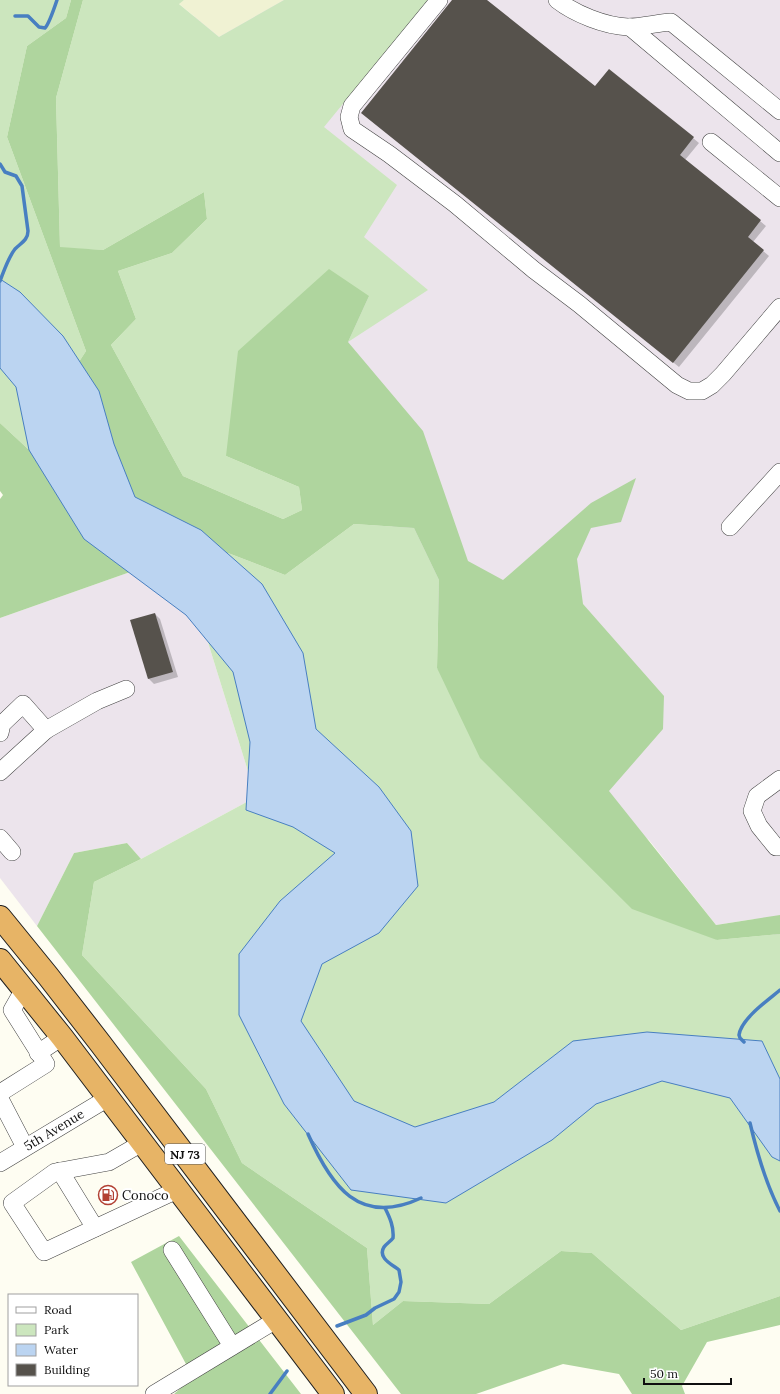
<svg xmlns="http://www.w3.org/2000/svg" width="780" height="1394" viewBox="0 0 780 1394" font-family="Lora,serif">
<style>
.industrial{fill:#ece4ec}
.farmland{fill:#f0f2d3}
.green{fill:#cce6be}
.forest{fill:#afd59e}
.water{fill:#bbd4f1;stroke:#487fc1}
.shadow{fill:#0003}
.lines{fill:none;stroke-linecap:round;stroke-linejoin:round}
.stream{stroke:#487fc1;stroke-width:3.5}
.building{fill:#56524c}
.minor-casing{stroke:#424242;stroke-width:18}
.highway-casing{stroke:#202020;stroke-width:24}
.minor{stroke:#fff;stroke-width:17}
.highway{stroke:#e7b466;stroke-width:22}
.labels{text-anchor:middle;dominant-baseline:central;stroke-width:4;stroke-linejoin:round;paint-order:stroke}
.shield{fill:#fff;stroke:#575757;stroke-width:1}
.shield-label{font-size:12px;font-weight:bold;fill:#0f0f0f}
.street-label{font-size:13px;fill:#0f0f0f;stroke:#fff}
.poi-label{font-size:13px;fill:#0f0f0f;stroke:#fff;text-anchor:start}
</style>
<rect width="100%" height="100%" fill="#fefdf2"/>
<g class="industrial">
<polygon points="188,0 780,0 780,939 754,919 716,925 649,840 552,768 425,610"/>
<polygon points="133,571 176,591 206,636 256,797 141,859 127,843 74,853 37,926 0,878 0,618"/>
</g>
<polygon class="farmland" points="184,0 284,0 219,37 178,3"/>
<g class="green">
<polygon points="0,0 71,0 66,18 27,46 7,137 86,351 42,419 42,424 28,449 0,423"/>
<polygon points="83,0 184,0 179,4 219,37 284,0 428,0 324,127 397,185 364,237 428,290 348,342 369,296 226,456 299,487 302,510 283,519 183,476 111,345 136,319 118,271 172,253 207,219 204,192 103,250 60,248 56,98"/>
<polygon points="354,524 414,528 439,580 437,668 717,940 780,934 780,1296 681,1330 592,1253 561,1251 489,1304 403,1301 373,1325 367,1248 242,1163 206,1089 82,955 94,882 141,859 256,797 206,636 176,591 133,571 228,553 285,575"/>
</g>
<g class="forest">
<polygon points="71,0 83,0 56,98 60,247 103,250 204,192 207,219 172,253 118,271 136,319 111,345 183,476 283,519 302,510 299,487 226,456 238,351 329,269 369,296 348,342 423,431 468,561 503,580 591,503 636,478 621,522 591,528 577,559 583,604 664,696 663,729 609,791 716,925 780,915 780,934 717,940 632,909 480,758 437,668 439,580 414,528 354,524 285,575 228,553 133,571 0,618 0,499 3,495 0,491 0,423 28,449 42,424 42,419 86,351 7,137 27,46 66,18"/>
<polygon points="127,843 141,859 94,882 82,955 206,1089 242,1163 367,1248 373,1325 403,1301 489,1304 561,1251 592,1253 681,1330 780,1296 780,1325 707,1342 682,1386 685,1394 632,1394 619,1374 563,1364 476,1394 401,1394 37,926 74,853"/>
<polygon points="179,1236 301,1394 174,1394 193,1377 131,1262"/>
</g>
<polygon class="water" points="0,279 20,292 63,336 99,391 114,444 135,497 201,530 262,584 303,653 316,729 379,787 411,831 418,886 379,933 322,964 301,1021 354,1101 415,1127 494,1102 573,1041 647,1032 762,1041 780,1079 780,1161 772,1157 730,1098 662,1081 596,1104 552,1140 446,1203 351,1190 284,1104 239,1015 239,954 280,901 335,853 293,827 246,810 250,742 233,672 186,615 84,539 29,450 16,387 0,368"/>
<g class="shadow">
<polygon points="453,0 486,0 595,88 609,71 693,138 699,143 685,160 766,226 753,242 769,256 679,367 368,118"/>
<polygon points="155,614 160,619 178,677 154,684 149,679 131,621"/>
</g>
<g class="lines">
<g class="stream">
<path d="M15 16H28L39 27 45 28C49 24 55 6 57 0"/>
<path d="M0 164 5 172 16 176 22 186 28 231C28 240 21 243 15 249 8 258 4 271 0 281"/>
<path d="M744 1042 740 1038 739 1035C741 1019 768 1000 780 990"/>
<path d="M750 1123C757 1153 766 1184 780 1211"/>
<path d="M308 1134C331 1186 359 1227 421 1198"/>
<path d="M337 1326 366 1315 375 1308 394 1299 399 1292 401 1282 399 1270C393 1265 377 1258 384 1247 386 1244 391 1241 393 1238 394 1227 390 1218 385 1208"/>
<polyline points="270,1394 287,1371"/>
</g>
</g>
<g class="building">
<polygon points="452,0 487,0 595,86 609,69 694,137 680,155 761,220 748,237 764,250 673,363 361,113"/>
<polygon points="155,613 173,672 148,679 130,620"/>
</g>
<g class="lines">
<defs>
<g id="minor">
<polyline points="439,0 352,106 349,117 352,129 389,154 455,204 534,270 579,304 677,385 689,391 702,391 712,385 723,374 780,307"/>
<path d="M557 0C575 14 605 26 628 27 642 27 657 23 671 22L780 111"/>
<polyline points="630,27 780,153"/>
<polyline points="711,142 780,198"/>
<polyline points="730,527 780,472"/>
<polyline points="46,730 97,701 126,689"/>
<polyline points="0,733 2,724 23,704 46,730 0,772"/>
<polyline points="780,779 757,796 752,811 759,826 776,847 780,847"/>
<polyline points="0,838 12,852"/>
<polyline points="38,1053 62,1037"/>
<polyline points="0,1093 46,1064 12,1010 24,989"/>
<polyline points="0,1099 25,1147"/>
<polyline points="142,1143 109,1162 55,1172 12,1203 44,1252 177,1190"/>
<polyline points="0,1163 108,1098"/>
<polyline points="60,1171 95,1228"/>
<polyline points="172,1250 232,1346"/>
<polyline points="154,1394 276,1320"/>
</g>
<g id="highway">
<polyline points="0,917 48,976 100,1043 366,1394"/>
<polyline points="0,960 62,1037 333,1394"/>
</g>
</defs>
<use href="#minor" class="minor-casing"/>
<use href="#highway" class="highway-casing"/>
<use href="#minor" class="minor"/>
<use href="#highway" class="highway"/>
</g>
<defs>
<symbol id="fuel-ring" viewBox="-11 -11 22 22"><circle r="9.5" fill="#fff" stroke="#b24033" stroke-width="1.5"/><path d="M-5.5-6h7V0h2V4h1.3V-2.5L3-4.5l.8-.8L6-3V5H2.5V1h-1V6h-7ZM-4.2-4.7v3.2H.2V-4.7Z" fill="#b24033"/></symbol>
</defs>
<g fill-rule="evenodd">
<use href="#fuel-ring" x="97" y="1184" width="22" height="22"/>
</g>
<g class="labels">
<rect class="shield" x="165" y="1144" width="40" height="20" rx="3"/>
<g class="shield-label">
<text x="185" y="1154">NJ 73</text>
</g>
<g class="street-label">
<text transform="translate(54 1130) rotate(-31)">5th Avenue</text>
</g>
<g class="poi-label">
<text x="122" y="1195">Conoco</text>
</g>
</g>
<rect x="8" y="1294" width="130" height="92" fill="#ffffff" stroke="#9f9f9f"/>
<rect x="16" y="1307" width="20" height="6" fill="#ffffff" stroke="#9f9f9f"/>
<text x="44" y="1314" font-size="12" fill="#0f0f0f">Road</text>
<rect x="16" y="1324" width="20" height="12" fill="#cce6be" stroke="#9f9f9f"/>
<text x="44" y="1334" font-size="12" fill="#0f0f0f">Park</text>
<rect x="16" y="1344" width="20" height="12" fill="#bbd4f1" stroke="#9f9f9f"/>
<text x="44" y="1354" font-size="12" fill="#0f0f0f">Water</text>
<rect x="16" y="1364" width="20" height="12" fill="#56524c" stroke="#9f9f9f"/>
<text x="44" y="1374" font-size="12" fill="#0f0f0f">Building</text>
<path d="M644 1378v6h87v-6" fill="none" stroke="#0f0f0f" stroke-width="2"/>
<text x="650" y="1378" font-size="12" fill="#0f0f0f" stroke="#ffffff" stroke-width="3" paint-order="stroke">50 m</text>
</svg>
